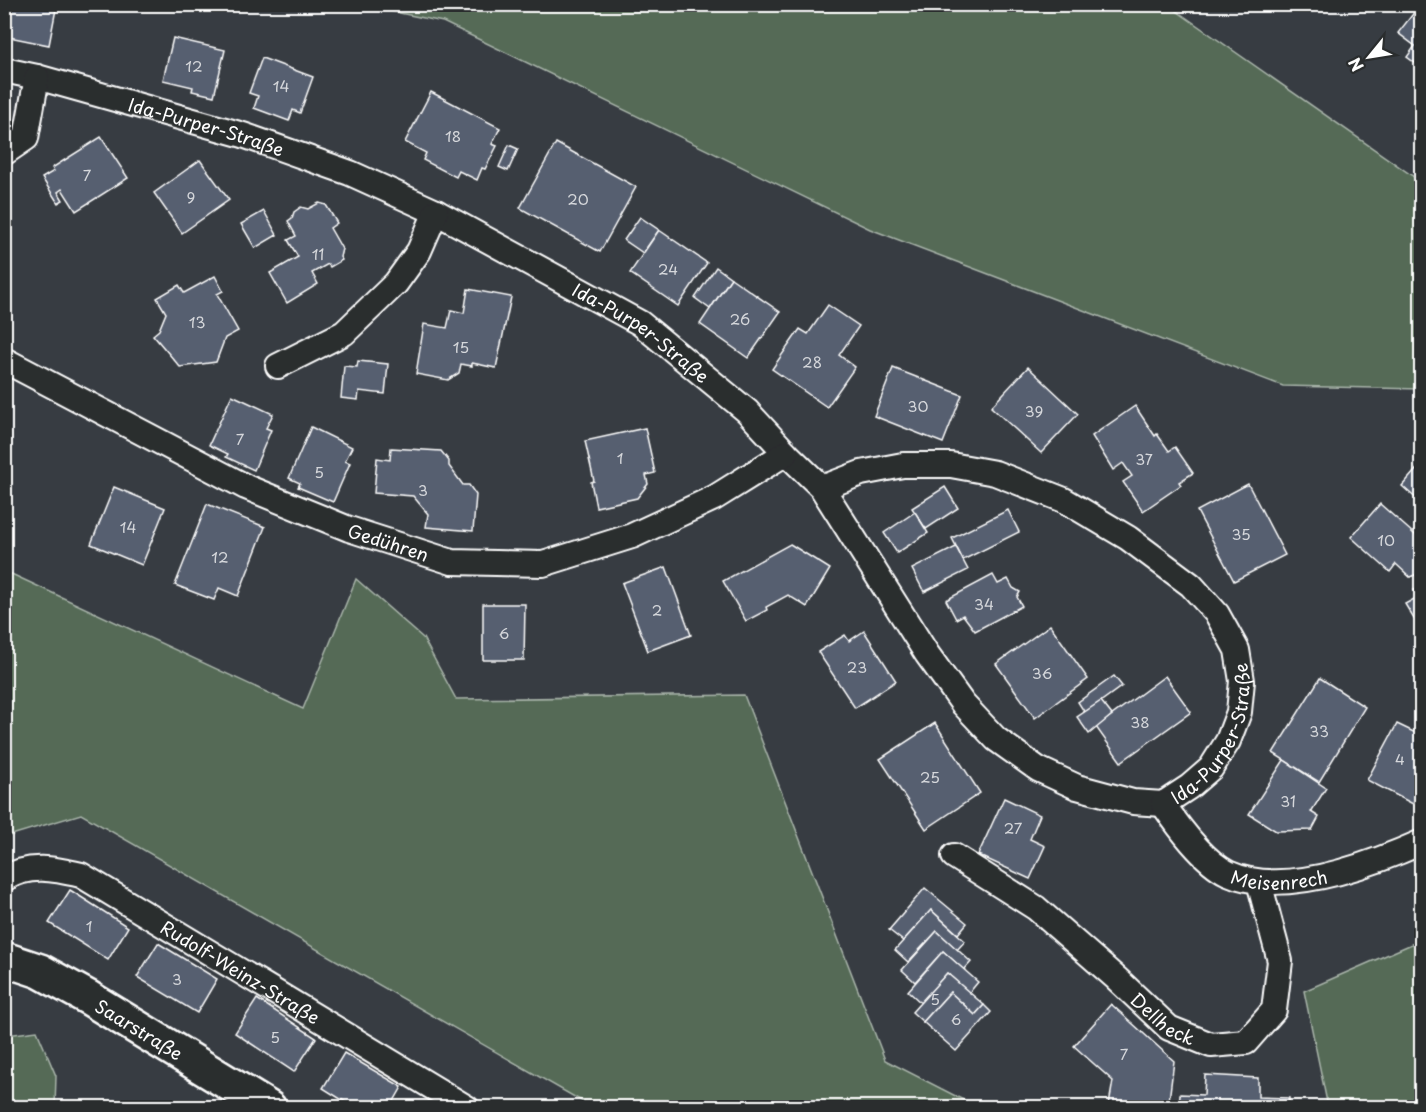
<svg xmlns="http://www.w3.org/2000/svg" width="1426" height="1112" viewBox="0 0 1426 1112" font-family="'Playpen Sans',sans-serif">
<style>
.green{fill:#546b57;stroke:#aab5ab;stroke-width:1.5}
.building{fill:#565e6f;stroke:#fff;stroke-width:1.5}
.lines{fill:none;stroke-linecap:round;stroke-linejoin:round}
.street-casing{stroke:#fff;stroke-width:28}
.secondary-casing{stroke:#fff;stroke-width:38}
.street{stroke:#2a2d2e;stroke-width:24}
.secondary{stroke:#2a2d2e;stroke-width:33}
.labels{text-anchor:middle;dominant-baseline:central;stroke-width:4.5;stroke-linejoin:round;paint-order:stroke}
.number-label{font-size:15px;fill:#d5d7db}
.street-label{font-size:18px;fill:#fff;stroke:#2a2d2e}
</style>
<rect width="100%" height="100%" fill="#373c42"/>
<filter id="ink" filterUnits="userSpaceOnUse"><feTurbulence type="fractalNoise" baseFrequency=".0167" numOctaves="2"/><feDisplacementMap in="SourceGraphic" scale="12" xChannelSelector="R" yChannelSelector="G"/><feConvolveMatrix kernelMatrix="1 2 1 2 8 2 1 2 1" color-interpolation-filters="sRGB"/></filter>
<g filter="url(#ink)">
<g class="green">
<polygon points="361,5 1168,5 1421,182 1421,389 1283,386 870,229 443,22"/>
<polygon points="5,571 303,709 356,579 423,638 456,699 744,695 885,1060 977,1107 592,1107 81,814 5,837"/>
<polygon points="1421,940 1421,1107 1328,1107 1304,991"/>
<polygon points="37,1031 56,1076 55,1107 5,1107 5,1038 7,1035"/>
</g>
<g class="building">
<polygon points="4,4 57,4 49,45 4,36"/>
<polygon points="1416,10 1422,15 1422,68 1407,57 1415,46 1398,33"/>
<polygon points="173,38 225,50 214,96 192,91 193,87 163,80"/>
<polygon points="262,58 313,77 300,113 293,110 289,121 254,108 258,96 249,93"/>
<polygon points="431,92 500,128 492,144 497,146 485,169 482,168 477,180 459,171 456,177 423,160 426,153 405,142"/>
<polygon points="101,137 128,178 76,211 62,189 58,192 63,200 58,203 42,178 54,171 52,168"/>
<polygon points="556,143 636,187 600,252 520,208"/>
<polygon points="509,145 518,149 508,171 499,167"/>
<polygon points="200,160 229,200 182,233 154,193"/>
<polygon points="319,203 326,205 337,223 330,228 342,249 340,257 342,260 330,267 328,264 312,273 318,284 287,303 270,273 298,257 288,240 296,236 288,221 292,218 294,212 301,207 308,209"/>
<polygon points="264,211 277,235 255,248 241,224"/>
<polygon points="640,217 659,230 643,253 624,240"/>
<polygon points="659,230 707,263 678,306 630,273"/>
<polygon points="716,267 731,278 710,309 695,298"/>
<polygon points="215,276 223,291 217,294 238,331 225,338 216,362 180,367 153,335 159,330 166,313 157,298 179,285 184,293"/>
<polygon points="731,278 780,312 748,358 700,324"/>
<polygon points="468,289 511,297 496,368 472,363 472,366 461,364 459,373 448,380 416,374 424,324 447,328 451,310 464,313"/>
<polygon points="828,305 859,326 839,355 855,367 827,407 772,369 800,329 808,334"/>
<polygon points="358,361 388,364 385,394 359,391 358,400 341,398 344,366 357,367"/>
<polygon points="1028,367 1078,414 1041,453 991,407"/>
<polygon points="893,368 962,395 943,443 874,416"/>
<polygon points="232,395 273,414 266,428 271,430 254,470 226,457 228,454 209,445"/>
<polygon points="1135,406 1155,436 1157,434 1169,451 1175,447 1193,473 1179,482 1181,485 1143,511 1123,482 1132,476 1123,463 1113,470 1092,436"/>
<polygon points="311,427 352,447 345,461 350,463 333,502 298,487 300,483 289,478"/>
<polygon points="645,428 655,473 646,475 648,484 637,498 596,507 591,482 594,481 585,441"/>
<polygon points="391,448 441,451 449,461 449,466 463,485 469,485 476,495 473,531 426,527 428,514 413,496 374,493 377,458 390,460"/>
<polygon points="1422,463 1422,500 1420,502 1402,486"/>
<polygon points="1248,484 1285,555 1234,581 1197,511"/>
<polygon points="114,487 165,508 142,565 91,544"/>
<polygon points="945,487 958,508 926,529 912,508"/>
<polygon points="207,504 265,527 238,596 219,588 214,600 175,585"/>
<polygon points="1380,504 1422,541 1422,572 1410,577 1396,564 1390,572 1351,537"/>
<polygon points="1008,510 1019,532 963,560 952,538"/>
<polygon points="915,512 928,533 897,553 884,533"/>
<polygon points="790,544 830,569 807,607 788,595 766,607 767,610 746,621 723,581"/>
<polygon points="956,547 968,570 924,592 912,569"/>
<polygon points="666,567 691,635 648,651 622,583"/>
<polygon points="993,575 998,584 1008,579 1013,588 1020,592 1017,597 1022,606 975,631 963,615 956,619 946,600"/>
<polygon points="1422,586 1422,634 1418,633 1420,615 1414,619 1405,604 1418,597 1414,590"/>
<polygon points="483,604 525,604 524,660 483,660"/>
<polygon points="1050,625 1088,679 1035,718 996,664"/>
<polygon points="864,631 896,681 855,708 818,652 845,635 849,641"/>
<polygon points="1114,676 1122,686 1085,713 1078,702"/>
<polygon points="1165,676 1191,712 1121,762 1096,727"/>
<polygon points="1320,678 1365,707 1319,782 1273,753"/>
<polygon points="1101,701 1112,715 1089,734 1077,717"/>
<polygon points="935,723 980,793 926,829 880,759"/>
<polygon points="1397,724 1422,736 1422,788 1413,804 1367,780"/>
<polygon points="1284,760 1326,788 1311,812 1319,817 1312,830 1276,831 1249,814"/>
<polygon points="1004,798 1040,815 1030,839 1045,846 1030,879 978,855"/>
<polygon points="925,888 967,923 958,934 931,910 903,941 889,930"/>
<polygon points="70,890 128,927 108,960 49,923"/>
<polygon points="931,910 965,941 957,950 937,931 908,962 895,950"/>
<polygon points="937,931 971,962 964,970 943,951 915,982 902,970"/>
<polygon points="158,943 217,979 197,1013 137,977"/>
<polygon points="943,951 978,982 969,993 947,973 921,1003 908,991"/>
<polygon points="947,973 984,1005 975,1015 950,992 923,1022 912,1012"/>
<polygon points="950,992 975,1015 984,1005 991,1012 956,1051 923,1022"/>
<polygon points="257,999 316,1038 294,1072 235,1033"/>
<polygon points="1111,1004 1174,1061 1168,1108 1133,1108 1109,1104 1113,1081 1074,1046"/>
<polygon points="344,1053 402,1087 390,1108 355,1108 323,1088"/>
<polygon points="1205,1075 1258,1078 1258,1097 1289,1098 1289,1108 1179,1108 1180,1094 1204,1095"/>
</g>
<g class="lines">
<defs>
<g id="street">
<path id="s1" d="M4 70 37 77 243 135 350 173 436 212 640 323 747 411 786 453 822 488 927 654 963 704 996 739 1038 769 1077 787 1133 802 1163 804 1189 787 1211 768 1228 741 1239 712 1242 681 1237 650 1217 614 1191 585 1128 538 1064 500 995 473 951 465H903L861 473 822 488"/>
<polyline points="4,153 26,138 37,77"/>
<path id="s2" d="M4 360 246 487 349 529 452 562 543 564 632 536 714 498 786 453"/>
<polyline points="278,366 344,333 396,283 419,251 436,212"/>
<path id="s3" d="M1163 804C1178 826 1203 861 1228 873 1282 898 1370 865 1422 842"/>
<path id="s4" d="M954 856 1036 908 1116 978 1169 1028 1211 1045 1246 1042 1274 1010 1280 961 1259 882"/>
<path id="s5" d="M4 879C29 863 55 869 81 875L467 1108"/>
</g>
<g id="secondary">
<path id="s6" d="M4 959 40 971 89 998 269 1108"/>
</g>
</defs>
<use href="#street" class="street-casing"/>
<use href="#secondary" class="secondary-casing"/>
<use href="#street" class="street"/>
<use href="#secondary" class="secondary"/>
</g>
</g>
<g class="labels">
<g class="number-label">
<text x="194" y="65">12</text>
<text x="281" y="85">14</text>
<text x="453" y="135">18</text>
<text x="87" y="174">7</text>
<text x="191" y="196">9</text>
<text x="578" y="198">20</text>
<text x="318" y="253">11</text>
<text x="668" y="268">24</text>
<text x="740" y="318">26</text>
<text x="197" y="321">13</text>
<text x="461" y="346">15</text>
<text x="812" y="361">28</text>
<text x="918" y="405">30</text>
<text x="1034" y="410">39</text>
<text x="240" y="438">7</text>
<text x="620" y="457">1</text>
<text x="1144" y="458">37</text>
<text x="319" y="471">5</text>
<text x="423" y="489">3</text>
<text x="128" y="526">14</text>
<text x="1241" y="533">35</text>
<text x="1386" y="539">10</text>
<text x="220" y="556">12</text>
<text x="984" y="603">34</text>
<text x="657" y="609">2</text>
<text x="504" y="632">6</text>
<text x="857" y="666">23</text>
<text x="1042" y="672">36</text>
<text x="1140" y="721">38</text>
<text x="1319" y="730">33</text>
<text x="1400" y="758">4</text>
<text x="930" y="776">25</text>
<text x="1288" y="800">31</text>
<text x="1013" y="827">27</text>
<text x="89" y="925">1</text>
<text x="177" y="978">3</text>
<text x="935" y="998">5</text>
<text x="956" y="1018">6</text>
<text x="275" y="1036">5</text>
<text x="1124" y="1053">7</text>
</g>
<g class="street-label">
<text stroke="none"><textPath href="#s1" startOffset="210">Ida-Purper-Straße</textPath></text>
<text stroke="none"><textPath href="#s1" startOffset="694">Ida-Purper-Straße</textPath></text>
<text stroke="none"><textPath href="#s2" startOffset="426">Gedühren</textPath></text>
<text stroke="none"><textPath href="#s1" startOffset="1514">Ida-Purper-Straße</textPath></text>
<text stroke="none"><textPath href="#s3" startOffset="148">Meisenrech</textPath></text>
<text stroke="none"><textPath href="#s5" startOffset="266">Rudolf-Weinz-Straße</textPath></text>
<text stroke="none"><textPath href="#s4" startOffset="266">Dellheck</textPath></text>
<text stroke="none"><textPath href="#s6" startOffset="153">Saarstraße</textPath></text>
</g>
</g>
<rect width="1426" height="1112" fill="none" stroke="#2a2d2e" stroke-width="24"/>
<rect x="12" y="12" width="1402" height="1088" fill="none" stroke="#fff" stroke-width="2" filter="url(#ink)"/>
<g transform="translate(1369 57) rotate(240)" stroke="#2a2d2e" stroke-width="4.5" paint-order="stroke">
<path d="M0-4.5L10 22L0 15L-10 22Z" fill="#ffffff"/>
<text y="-9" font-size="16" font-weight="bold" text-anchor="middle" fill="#ffffff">N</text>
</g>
</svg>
